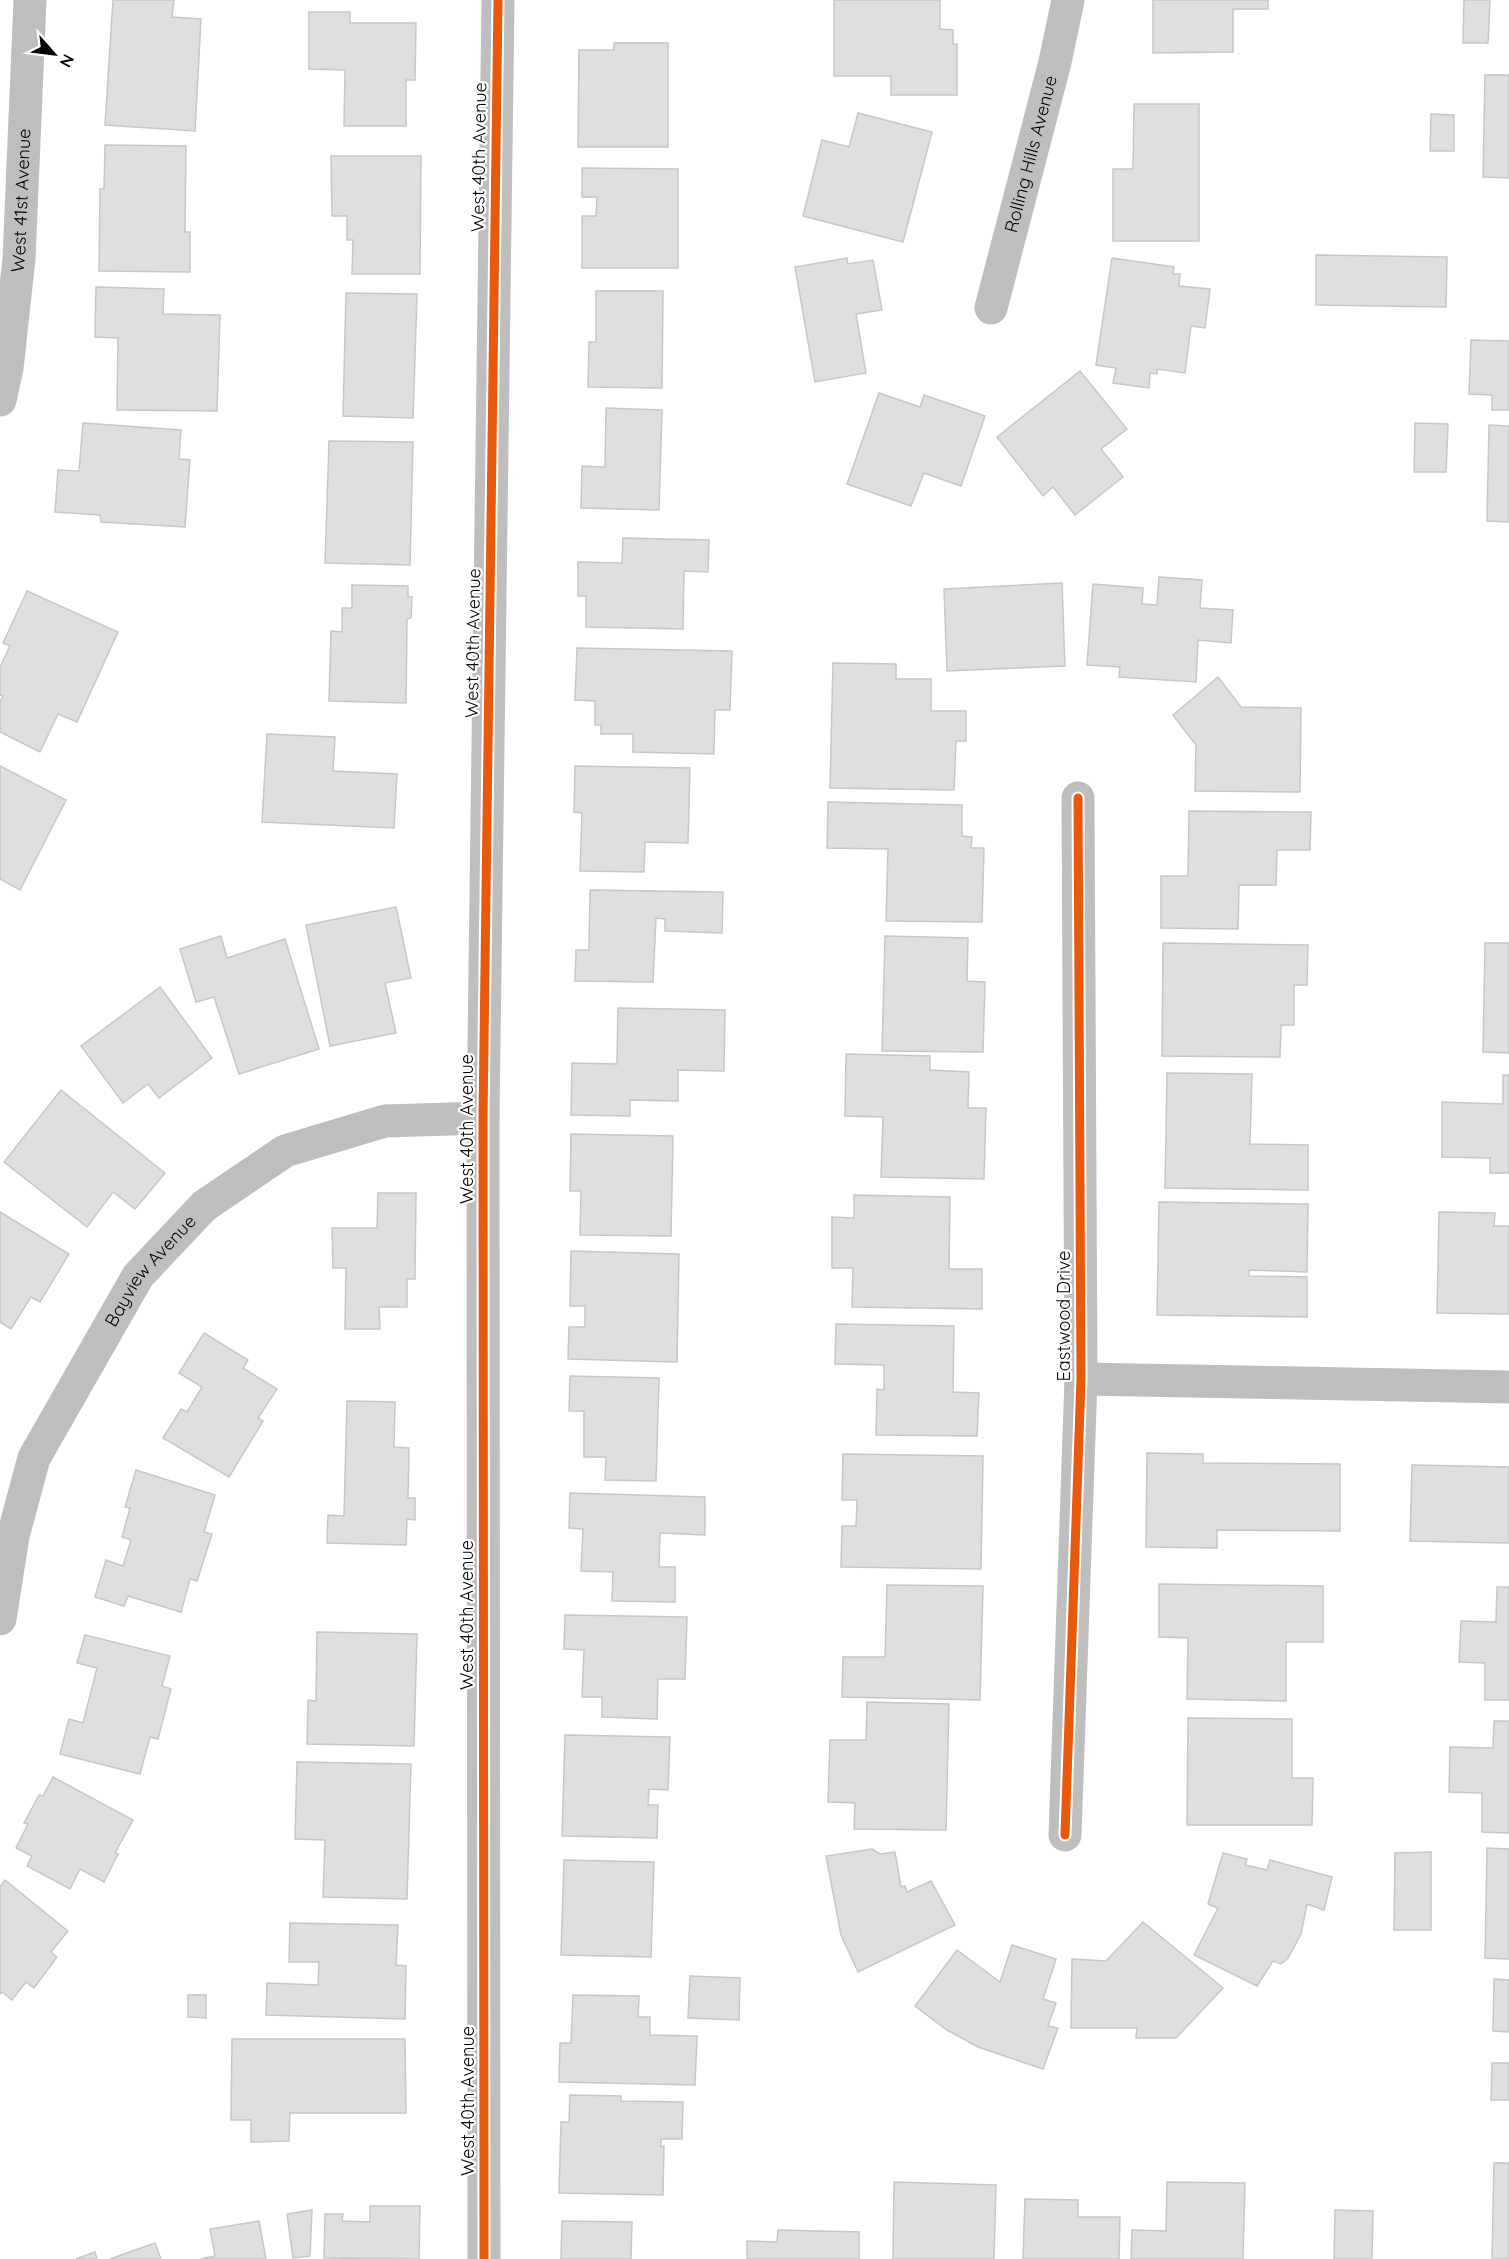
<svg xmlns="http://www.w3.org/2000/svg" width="1509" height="2259" font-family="Quicksand,sans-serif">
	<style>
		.building { fill: #dfdfdf; stroke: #c7c7c7; stroke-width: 1.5 }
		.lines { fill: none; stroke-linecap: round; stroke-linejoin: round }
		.minor { stroke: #bebebe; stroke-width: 33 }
		.cycleway-casing { stroke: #fff; stroke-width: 13 }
		.cycleway { stroke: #e8590c; stroke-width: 9 }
		.labels { text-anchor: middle; stroke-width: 4.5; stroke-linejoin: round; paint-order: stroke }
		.street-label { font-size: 18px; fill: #000; stroke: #fff }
	</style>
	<rect width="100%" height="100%" fill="#fff"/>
	<g class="building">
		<polygon points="113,0 174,0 172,17 201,19 195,131 105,125"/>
		<polygon points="834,0 940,0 940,29 953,30 953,44 957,44 957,95 891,95 891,76 834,76"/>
		<polygon points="1153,0 1268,0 1268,9 1233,9 1233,52 1153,53"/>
		<polygon points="1464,0 1490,0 1488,43 1463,43"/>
		<polygon points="309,12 350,12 350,23 416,23 415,80 406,80 406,126 344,126 345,70 309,69"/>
		<polygon points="614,43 668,43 668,147 578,147 579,50 614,50"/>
		<polygon points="1485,75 1509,75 1509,178 1483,177"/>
		<polygon points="1134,104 1199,104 1199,241 1113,241 1113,169 1133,169"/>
		<polygon points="858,113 932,132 903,242 803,216 822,140 849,147"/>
		<polygon points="1431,114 1454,115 1454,151 1430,151"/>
		<polygon points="105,145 186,146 185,232 190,232 190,272 99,271 100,189 104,189"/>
		<polygon points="331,156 421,156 420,274 352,274 353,240 347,240 347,216 332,216"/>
		<polygon points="582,168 678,169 678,268 582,268 582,216 596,216 597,197 582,197"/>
		<polygon points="1316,255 1447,257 1446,307 1316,305"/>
		<polygon points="847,258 848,264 873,260 882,310 856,314 866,373 815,382 795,267"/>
		<polygon points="1112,258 1174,267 1173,274 1180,274 1179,286 1210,289 1205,328 1191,326 1185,373 1157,369 1157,374 1150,373 1149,388 1113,383 1116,368 1096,365"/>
		<polygon points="96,287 164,289 163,314 220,315 217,411 117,410 118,338 95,337"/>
		<polygon points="596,291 663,291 662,388 588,387 589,342 596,342"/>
		<polygon points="346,293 417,294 413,418 343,416"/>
		<polygon points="1471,340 1509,341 1509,410 1492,410 1492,395 1469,394"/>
		<polygon points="1080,371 1127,429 1101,449 1123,477 1075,515 1053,487 1043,496 997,437"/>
		<polygon points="879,393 920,407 924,395 985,416 961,486 924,473 911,506 847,484"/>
		<polygon points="606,408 662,410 659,510 581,508 582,466 605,467"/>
		<polygon points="83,423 181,430 179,459 190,460 185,527 101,522 100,515 55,512 58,470 79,471"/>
		<polygon points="1415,423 1448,424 1446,472 1414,472"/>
		<polygon points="1489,425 1509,426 1509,522 1487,521"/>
		<polygon points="329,441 413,442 410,565 325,563"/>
		<polygon points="623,538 709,540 708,572 684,571 683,629 586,627 586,596 578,596 578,562 622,563"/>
		<polygon points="1159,577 1202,580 1200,608 1233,610 1231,643 1198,640 1196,682 1119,677 1120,667 1087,665 1093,584 1143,588 1142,604 1157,605"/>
		<polygon points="1062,583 1065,666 947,671 944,589"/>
		<polygon points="352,585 408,586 408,597 412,597 411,618 407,619 406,703 329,701 331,631 342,632 342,608 352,608"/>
		<polygon points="27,591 118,632 77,722 58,714 40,752 0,732 0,702 3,696 0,695 0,667 10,646 3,643"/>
		<polygon points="577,648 732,651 730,710 715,710 714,754 633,752 633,734 601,734 601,725 595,725 595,701 575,700"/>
		<polygon points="833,663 896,664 896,679 931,679 931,711 966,711 966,741 956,741 954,790 830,788"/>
		<polygon points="1218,677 1241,707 1301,708 1300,792 1195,791 1196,745 1173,715"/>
		<polygon points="267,734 335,737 333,771 397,774 394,828 262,822"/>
		<polygon points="0,766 66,800 20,890 0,879"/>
		<polygon points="575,766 690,768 688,843 645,842 644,872 580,871 582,813 574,812"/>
		<polygon points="828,802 962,805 962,836 972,837 971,848 984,848 982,922 886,921 888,849 827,848"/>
		<polygon points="1189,811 1311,812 1310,850 1277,850 1276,885 1239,885 1238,929 1161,928 1161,876 1188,876"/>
		<polygon points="590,890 723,892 722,933 665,931 665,919 656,918 653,982 575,981 576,950 589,950"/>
		<polygon points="396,907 411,978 385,983 396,1033 330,1046 306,925"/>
		<polygon points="221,936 227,958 285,939 319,1049 239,1074 214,997 196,1002 180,949"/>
		<polygon points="885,936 968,938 967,981 985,982 983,1052 882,1051"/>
		<polygon points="1163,943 1308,945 1307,985 1294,985 1294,1025 1281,1025 1280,1057 1162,1056"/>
		<polygon points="1485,943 1509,943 1509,1053 1483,1052"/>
		<polygon points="160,987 212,1058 159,1098 148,1084 123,1103 81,1046"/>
		<polygon points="618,1008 725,1010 724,1071 678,1070 678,1101 630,1100 630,1116 571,1115 572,1063 617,1064"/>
		<polygon points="846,1054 930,1056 930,1070 969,1072 968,1108 986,1108 984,1179 881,1177 883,1117 845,1116"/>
		<polygon points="1167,1073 1252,1074 1250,1144 1308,1145 1308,1190 1165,1188"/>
		<polygon points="1503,1075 1509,1075 1509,1173 1490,1173 1490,1158 1442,1157 1442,1102 1503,1104"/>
		<polygon points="61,1090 165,1173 135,1209 113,1192 87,1227 4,1162"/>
		<polygon points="571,1134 673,1136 671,1236 580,1235 581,1191 570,1191"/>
		<polygon points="378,1193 416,1193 415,1279 407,1279 407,1307 379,1307 380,1329 345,1329 346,1268 333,1268 332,1228 377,1228"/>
		<polygon points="854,1195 950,1197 949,1269 982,1269 982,1309 852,1307 853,1268 832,1268 832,1217 854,1218"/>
		<polygon points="1159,1202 1308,1204 1307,1272 1249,1270 1249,1276 1307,1277 1307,1317 1157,1315"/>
		<polygon points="0,1212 69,1254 40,1302 31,1297 11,1329 0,1322"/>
		<polygon points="1439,1212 1495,1213 1494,1226 1509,1226 1509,1314 1437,1313"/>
		<polygon points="571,1251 679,1254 677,1362 568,1359 569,1327 585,1327 585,1306 570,1306"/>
		<polygon points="836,1324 954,1326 953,1392 979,1393 977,1436 876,1435 877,1389 884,1390 884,1365 835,1364"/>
		<polygon points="204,1333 248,1360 243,1368 277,1389 258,1418 263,1421 229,1477 163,1438 181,1409 187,1412 202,1387 179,1373"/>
		<polygon points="570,1376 659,1378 656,1481 605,1480 606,1457 584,1457 584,1411 569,1411"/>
		<polygon points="347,1401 395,1402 394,1447 409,1448 408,1498 415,1498 415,1520 407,1519 406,1545 327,1543 328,1515 344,1516"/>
		<polygon points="1147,1453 1203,1454 1203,1463 1340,1464 1340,1531 1217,1530 1217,1548 1146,1547"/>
		<polygon points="843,1454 983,1456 981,1569 841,1567 842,1526 856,1526 857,1500 842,1500"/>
		<polygon points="1412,1465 1509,1467 1509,1543 1410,1541"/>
		<polygon points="136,1470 215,1495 204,1532 212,1534 197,1581 190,1579 181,1612 128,1596 124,1606 95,1597 106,1560 123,1566 131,1540 122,1537 130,1508 125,1507"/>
		<polygon points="570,1493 705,1497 705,1535 660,1533 659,1567 675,1567 675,1602 612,1601 613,1572 581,1571 583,1529 569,1528"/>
		<polygon points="1159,1584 1323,1586 1323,1642 1286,1642 1286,1701 1187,1699 1188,1638 1159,1637"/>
		<polygon points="887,1585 983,1586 980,1700 842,1697 843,1657 885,1657"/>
		<polygon points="1497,1587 1509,1587 1509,1700 1485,1700 1485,1663 1459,1662 1461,1621 1496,1622"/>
		<polygon points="565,1615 687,1617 685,1679 658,1679 657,1719 602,1717 602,1697 582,1697 584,1650 564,1649"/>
		<polygon points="317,1632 417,1634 414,1746 307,1744 308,1700 316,1701"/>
		<polygon points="85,1635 170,1656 162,1686 171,1689 158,1739 150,1737 140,1774 60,1754 69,1719 83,1723 97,1668 77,1663"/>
		<polygon points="867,1702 949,1704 946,1830 854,1829 855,1803 828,1802 830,1740 866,1740"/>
		<polygon points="1188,1718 1292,1719 1292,1778 1313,1778 1312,1825 1187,1825"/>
		<polygon points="1494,1721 1509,1721 1509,1833 1482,1832 1482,1793 1449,1792 1450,1747 1493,1748"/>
		<polygon points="565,1735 670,1737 668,1790 649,1789 648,1805 658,1805 657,1838 562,1836"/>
		<polygon points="297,1762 411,1764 407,1899 323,1897 325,1840 295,1839"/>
		<polygon points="53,1777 133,1820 115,1853 118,1854 104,1882 80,1869 70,1889 27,1866 32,1856 16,1848 28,1824 24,1823 39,1795 43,1796"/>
		<polygon points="1487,1848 1509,1849 1509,1959 1485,1958"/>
		<polygon points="872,1849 880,1854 895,1852 901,1887 905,1886 907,1892 931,1881 955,1925 858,1972 841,1935 826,1856"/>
		<polygon points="1431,1852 1431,1930 1394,1930 1395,1853"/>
		<polygon points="1223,1853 1247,1859 1245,1865 1267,1870 1270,1860 1332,1877 1324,1910 1307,1904 1301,1934 1288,1958 1281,1964 1273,1961 1257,1986 1194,1955 1218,1908 1208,1904"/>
		<polygon points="564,1860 654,1862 651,1957 561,1955"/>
		<polygon points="5,1880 68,1931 51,1952 57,1957 34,1988 26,1982 12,2000 2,1992 0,1994 0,1887"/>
		<polygon points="1143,1922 1223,1988 1176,2038 1136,2038 1137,2028 1071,2028 1072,1959 1106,1961"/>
		<polygon points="290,1923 398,1925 396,1965 406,1966 405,2019 266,2015 267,1983 318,1985 319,1962 289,1962"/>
		<polygon points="1012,1945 1056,1959 1043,1999 1056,2003 1048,2026 1058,2028 1043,2069 978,2047 947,2030 915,2006 957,1950 1000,1982"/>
		<polygon points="690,1976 740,1978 739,2020 688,2018"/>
		<polygon points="1494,1979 1509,1980 1509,2032 1493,2031"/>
		<polygon points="188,1995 206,1995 206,2018 188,2017"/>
		<polygon points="573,1995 639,1996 638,2017 650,2017 650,2035 697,2036 695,2085 559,2082 560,2043 571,2043"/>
		<polygon points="232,2039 405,2039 406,2113 290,2113 289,2141 251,2142 251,2120 231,2120"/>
		<polygon points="1492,2063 1509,2063 1509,2100 1491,2100"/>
		<polygon points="570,2095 621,2096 621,2101 683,2102 682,2139 661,2139 661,2147 664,2146 663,2195 559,2193 561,2122 569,2122"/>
		<polygon points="1494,2163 1509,2163 1509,2259 1492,2259"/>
		<polygon points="894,2182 996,2185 994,2259 893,2259"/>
		<polygon points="1167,2182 1245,2183 1243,2259 1131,2259 1132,2230 1166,2231"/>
		<polygon points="1025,2199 1078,2200 1078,2217 1120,2217 1119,2259 1023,2259"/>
		<polygon points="370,2206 420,2206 419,2259 324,2258 325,2214 343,2214 342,2221 370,2222"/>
		<polygon points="312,2210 310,2256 293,2258 287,2214"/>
		<polygon points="1335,2210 1373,2211 1372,2259 1334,2259"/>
		<polygon points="259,2221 266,2259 200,2259 215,2256 210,2229"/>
		<polygon points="562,2221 632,2222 631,2259 561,2259"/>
		<polygon points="778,2230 859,2232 859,2259 747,2259 747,2241 777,2242"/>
		<polygon points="155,2243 161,2259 110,2259"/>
		<polygon points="95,2252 97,2259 76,2259"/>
	</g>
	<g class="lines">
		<g class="minor">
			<path id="s1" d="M991 308 1055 62 1068 0"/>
			<path id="s2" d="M0 400 7 368 19 259 30 0"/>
			<polyline points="1081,1379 1509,1387"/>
			<path id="s3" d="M0 1619 13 1536 34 1458 138 1276 204 1206 285 1151 385 1121 483 1118"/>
			<polyline points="1065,1835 1081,1379 1078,798"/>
			<polyline points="484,2259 483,1118 498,0"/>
		</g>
		<g class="cycleway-casing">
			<g id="cycleway">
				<polyline points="1065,1835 1081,1379 1078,798"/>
				<polyline points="484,2259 483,1118 498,0"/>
			</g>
		</g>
		<use href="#cycleway" class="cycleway"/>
	</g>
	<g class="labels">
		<g class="street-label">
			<text dy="6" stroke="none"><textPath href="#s1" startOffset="159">Rolling Hills Avenue</textPath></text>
			<text transform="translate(479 157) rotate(-89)" y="6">West 40th Avenue</text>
			<text dy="6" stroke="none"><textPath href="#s2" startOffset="201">West 41st Avenue</textPath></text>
			<text transform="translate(473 643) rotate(-89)" y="6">West 40th Avenue</text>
			<text transform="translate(467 1129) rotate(-90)" y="6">West 40th Avenue</text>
			<text dy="6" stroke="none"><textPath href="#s3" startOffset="386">Bayview Avenue</textPath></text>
			<text transform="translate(1064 1316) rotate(-90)" y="6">Eastwood Drive</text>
			<text transform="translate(467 1615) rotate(-90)" y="6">West 40th Avenue</text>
			<text transform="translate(468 2101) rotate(-90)" y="6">West 40th Avenue</text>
		</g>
	</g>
	<g transform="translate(54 54) rotate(118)" stroke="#ffffff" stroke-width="4.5" paint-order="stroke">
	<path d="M0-4.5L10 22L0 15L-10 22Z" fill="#000000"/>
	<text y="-9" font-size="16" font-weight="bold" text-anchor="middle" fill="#000000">N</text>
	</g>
</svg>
